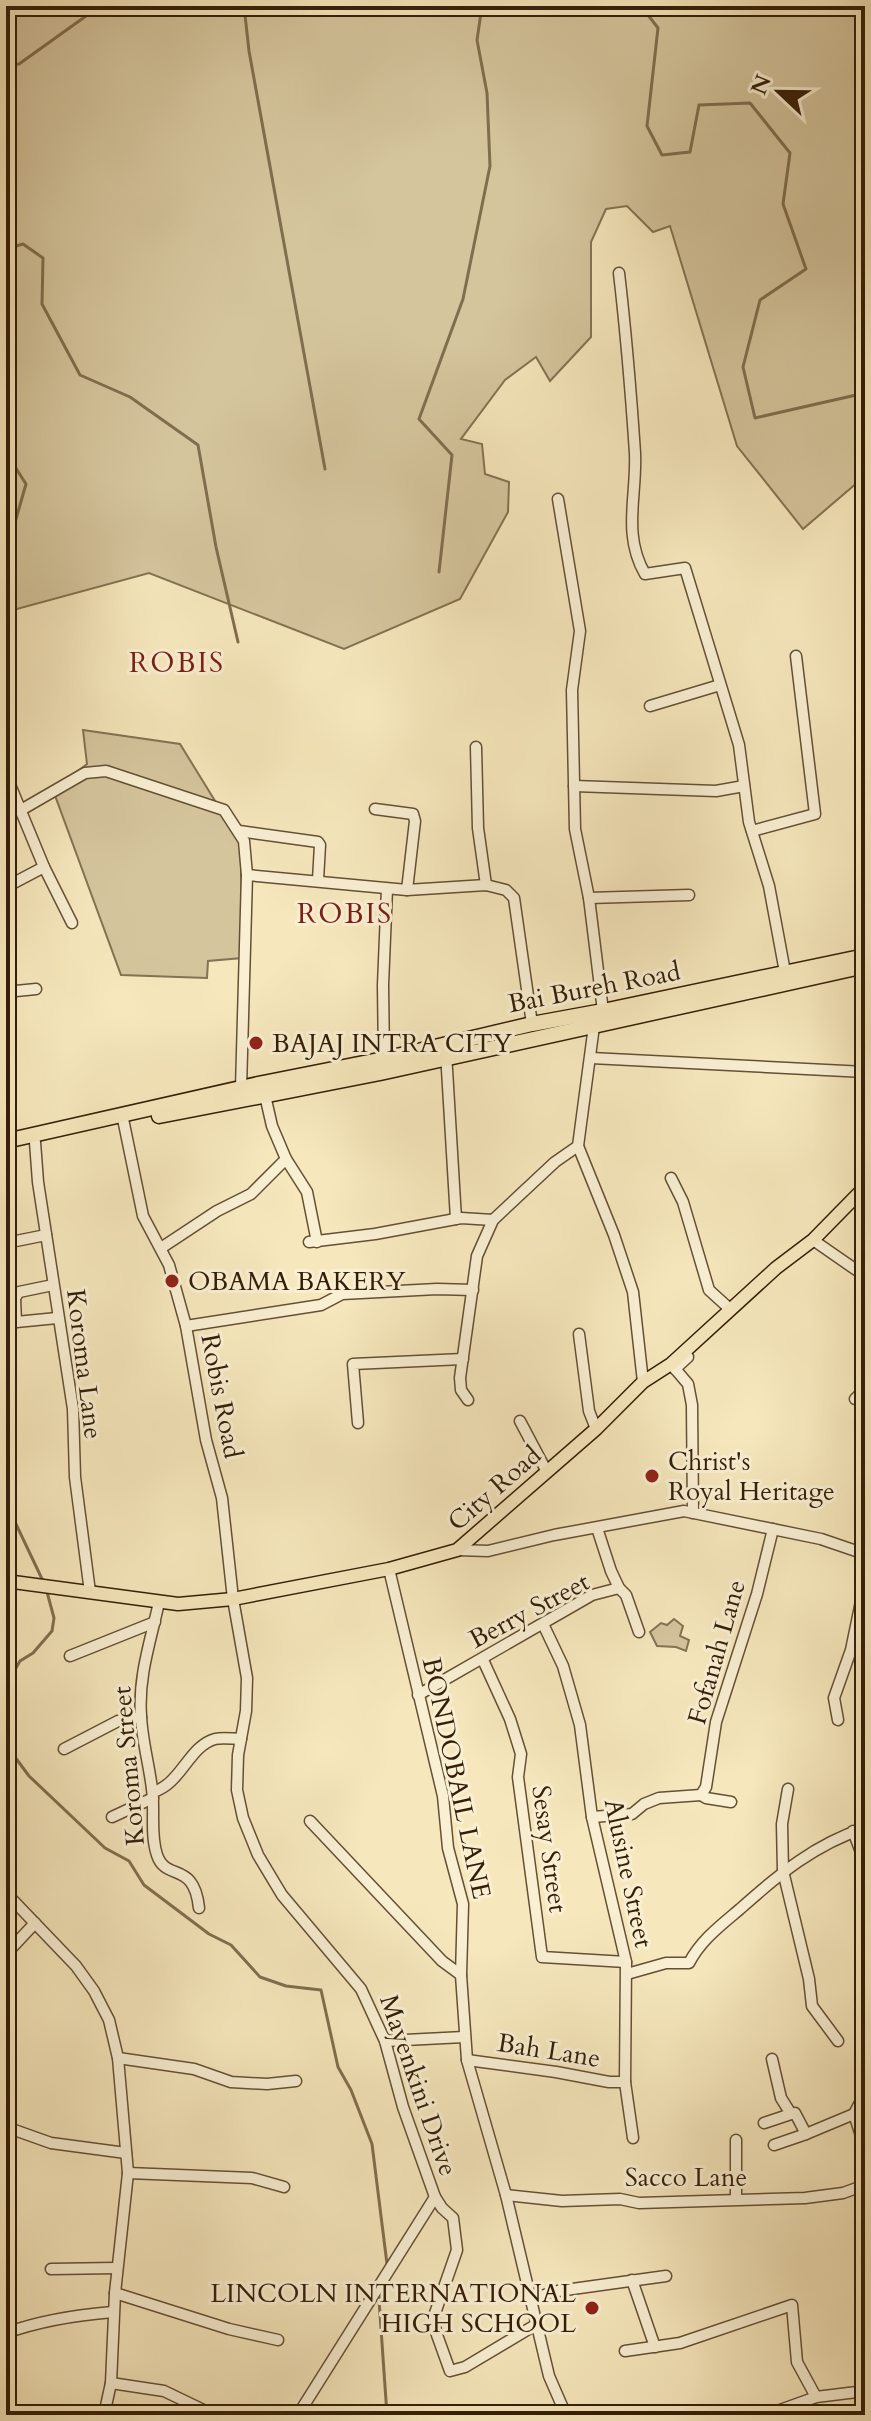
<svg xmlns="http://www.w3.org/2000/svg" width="871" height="2421" font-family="Cardo,serif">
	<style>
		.green { fill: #d5c59d; stroke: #847252; stroke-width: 2 }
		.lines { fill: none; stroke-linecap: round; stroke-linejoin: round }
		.stream { stroke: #816e4e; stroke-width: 3 }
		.minor-casing { stroke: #645034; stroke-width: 13 }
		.major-casing { stroke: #341e06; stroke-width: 15 }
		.highway-casing { stroke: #341e06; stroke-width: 17 }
		.minor { stroke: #f9efd3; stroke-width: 10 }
		.major { stroke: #f6e7bc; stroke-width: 12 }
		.highway { stroke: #f6e7bc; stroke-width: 14 }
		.poi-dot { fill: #8f2418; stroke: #f9efd3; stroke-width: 3 }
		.labels { text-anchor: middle; stroke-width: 6; stroke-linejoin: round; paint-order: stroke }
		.street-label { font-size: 26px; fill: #341e06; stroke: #f9efd3 }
		.poi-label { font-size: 26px; fill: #341e06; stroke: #f9efd3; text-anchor: start }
		.neighbourhood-label { font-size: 28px; letter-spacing: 2px; fill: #7a1f14; stroke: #f9efd3 }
	</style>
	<rect width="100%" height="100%" fill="#f6e7bc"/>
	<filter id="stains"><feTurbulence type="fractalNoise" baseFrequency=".0025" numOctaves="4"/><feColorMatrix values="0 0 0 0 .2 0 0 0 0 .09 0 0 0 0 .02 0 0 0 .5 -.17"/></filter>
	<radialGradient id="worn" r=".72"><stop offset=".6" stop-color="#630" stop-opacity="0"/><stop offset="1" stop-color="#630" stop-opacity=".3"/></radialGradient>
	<g class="green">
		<polygon points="6,6 865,6 865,476 803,529 737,446 670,226 653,232 627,206 606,209 591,242 591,337 550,381 536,357 505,380 461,439 482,444 485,474 509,482 508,512 460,599 344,649 149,573 6,612"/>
		<polygon points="83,730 180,744 241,843 242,958 208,961 207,978 121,975 53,790 87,764"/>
		<polygon points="674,1619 683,1626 680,1636 689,1640 686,1651 676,1647 657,1646 650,1632 661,1623 667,1625"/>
	</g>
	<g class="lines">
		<g class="stream">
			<polyline points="244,6 249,51 325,469"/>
			<polyline points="641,6 658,28 647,126 662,155 690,152 699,105 750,103 790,153 783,204 806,269 760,300 743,367 755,418 865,393"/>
			<polyline points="6,65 19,64 100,6"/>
			<polyline points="6,249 23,244 43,258 42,304 80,375 130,397 198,445 216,547 238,642"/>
			<polyline points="6,458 10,459 26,484 12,533 6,541"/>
			<polyline points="439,572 452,455 419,419 463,299 490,166 487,93 477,40 482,6"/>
			<polyline points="6,1503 43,1581"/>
			<polyline points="6,1685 20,1661 33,1653 52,1631 54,1618 47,1592"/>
			<polyline points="6,1745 29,1776 105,1848 129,1861 144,1885 209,1934 231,1945 260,1977 286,1986 321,1990 338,2067 351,2090 372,2144 387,2264"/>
			<polyline points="381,2291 379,2300 387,2415"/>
		</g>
		<g class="minor-casing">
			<g id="minor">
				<path d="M619 273C626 333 631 393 635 453 637 496 622 534 645 574L685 568 739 745 749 822 769 886 785 972"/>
				<polyline points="558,499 580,631 572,690 575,829 589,898 603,1011"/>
				<polyline points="650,706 720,685"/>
				<polyline points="476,747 478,828 486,885"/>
				<polyline points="6,775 44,867 6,887"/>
				<polyline points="574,786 716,791 744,786"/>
				<polyline points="375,809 413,814 415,821 407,890"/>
				<polyline points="21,810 85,773 106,771 224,810 244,841 247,875 241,1088"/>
				<polyline points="239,831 318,842 320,845 318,880"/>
				<polyline points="752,831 815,814 796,656"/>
				<polyline points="44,867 72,923"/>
				<polyline points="247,875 407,890 486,885 506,890 514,898 532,1024"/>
				<polyline points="589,898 689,895"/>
				<polyline points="6,992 36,989"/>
				<polyline points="446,1053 456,1219"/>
				<polyline points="591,1058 865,1072"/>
				<polyline points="384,1059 383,985 387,889"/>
				<polyline points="264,1091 272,1126 286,1159 307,1192 317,1242"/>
				<polyline points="122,1114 143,1216 169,1265 186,1326 206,1440 222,1498 233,1599 247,1678 246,1711 238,1755 237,1790 243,1818 258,1855 282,1895 361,1989 385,2041 403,2107 435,2197 442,2208 453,2218 457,2250 433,2319 437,2335 450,2371 465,2367 537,2324"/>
				<polyline points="35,1142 38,1182 73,1409 75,1477 90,1592"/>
				<polyline points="578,1146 614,1235 633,1292 643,1382"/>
				<polyline points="671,1178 683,1202 709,1290 731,1310"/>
				<polyline points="813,1240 865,1276"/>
				<polyline points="309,1242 375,1234 461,1218 493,1220"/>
				<polyline points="6,1243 46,1235"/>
				<polyline points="161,1248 217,1211 251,1194 286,1159"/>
				<polyline points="16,1322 15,1298 19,1292 53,1285"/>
				<polyline points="6,1323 57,1318"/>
				<polyline points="186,1326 321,1305 342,1294 437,1289 473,1290"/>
				<polyline points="579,1334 589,1411 596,1429"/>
				<polyline points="671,1364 688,1384 692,1405 693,1513"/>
				<polyline points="675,1369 688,1357"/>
				<polyline points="855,1399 865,1389"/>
				<polyline points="468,1400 461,1390 460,1378 477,1256 493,1220 555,1162 578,1146 594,1026"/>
				<polyline points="520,1421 547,1472"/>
				<polyline points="358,1423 353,1364 463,1359"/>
				<polyline points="597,1528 611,1571 619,1588 626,1595 639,1632"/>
				<polyline points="457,1550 488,1551 554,1535 684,1511 821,1539 865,1554"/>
				<polyline points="389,1569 443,1796 448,1848 463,1904 461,1975 467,2060 506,2195 549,2376 566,2415"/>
				<path d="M159 1602C151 1640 138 1676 141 1716 142 1740 149 1764 152 1789 155 1810 150 1835 157 1855 166 1882 194 1860 199 1908"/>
				<polyline points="543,1624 563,1666 580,1725 592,1817 626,1962 625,2082 633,2138"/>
				<polyline points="70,1656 155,1622"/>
				<polyline points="483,1660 510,1719 521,1754 518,1777 542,1957 626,1962"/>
				<polyline points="418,1695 592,1595 619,1588"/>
				<polyline points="838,1720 834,1698 851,1650 865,1582"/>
				<polyline points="64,1749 118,1721 141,1717"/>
				<polyline points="788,1789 782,1824 783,1871 809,1979 812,2006 838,2041"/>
				<path d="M153 1792C181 1784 189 1746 215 1739 223 1737 233 1739 241 1739"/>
				<polyline points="701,1795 706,1798 731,1802"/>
				<polyline points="112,1817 153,1798"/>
				<polyline points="592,1817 632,1814 644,1804 659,1798 701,1795 706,1787 716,1722 757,1594 773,1529"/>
				<polyline points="310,1821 442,1961 461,1975"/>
				<polyline points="853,1831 865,1863"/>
				<polyline points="6,1893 76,1966 94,1991 109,2020 118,2058 128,2173 115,2293 111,2383 104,2415"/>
				<polyline points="6,1954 35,1923"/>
				<path d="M627 1974 666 1963H689C701 1940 720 1926 740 1909 778 1875 815 1844 865 1828"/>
				<polyline points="385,2041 464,2037"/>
				<polyline points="118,2058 194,2069 231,2082 267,2084 296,2081"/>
				<polyline points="772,2059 781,2098 791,2114 795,2113 806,2134 854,2114"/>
				<polyline points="467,2060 556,2072 609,2082 625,2082"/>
				<polyline points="865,2093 854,2114 865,2148"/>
				<polyline points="764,2123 791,2114"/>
				<polyline points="6,2127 51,2143 126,2153"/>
				<polyline points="736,2140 736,2198"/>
				<polyline points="774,2145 806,2134"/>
				<polyline points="128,2173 252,2178 284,2187"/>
				<polyline points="506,2195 562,2201 620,2199 639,2203 805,2198 843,2193 865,2185"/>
				<polyline points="51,2269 117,2268"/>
				<polyline points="632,2280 655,2347"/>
				<polyline points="115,2293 229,2329 278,2340"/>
				<polyline points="531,2299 558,2291 666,2276"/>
				<path d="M6 2333C42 2320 76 2315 113 2312"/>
				<polyline points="625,2351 680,2343 792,2305 797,2362 816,2397"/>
				<polyline points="111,2383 164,2391 214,2415"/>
				<polyline points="301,2410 435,2197"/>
				<polyline points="766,2415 816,2397 865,2391"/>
			</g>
		</g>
		<g class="major-casing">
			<polyline id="major" points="6,1581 178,1604 233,1599 389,1569 457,1550 596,1429 643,1382 671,1364 776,1268 813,1240 865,1187"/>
		</g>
		<g class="highway-casing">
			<g id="highway">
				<polyline points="159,1116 380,1073 865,966"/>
				<polyline points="6,1141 263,1083 384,1059 532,1024 603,1011 865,956"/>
			</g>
		</g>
		<use href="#minor" class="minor"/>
		<use href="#major" class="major"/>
		<use href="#highway" class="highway"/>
	</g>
	<g class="poi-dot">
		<circle cx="256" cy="1043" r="8"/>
		<circle cx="172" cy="1281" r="8"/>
		<circle cx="652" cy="1476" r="8"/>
		<circle cx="592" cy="2308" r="8"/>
	</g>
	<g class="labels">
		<g class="street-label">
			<text transform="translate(594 987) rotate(-11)" y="9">Bai Bureh Road</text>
			<text transform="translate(85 1364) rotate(83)" y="9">Koroma Lane</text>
			<text transform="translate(222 1396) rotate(79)" y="9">Robis Road</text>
			<text transform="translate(494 1488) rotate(-41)" y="9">City Road</text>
			<text transform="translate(529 1610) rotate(-28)" y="9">Berry Street</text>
			<text transform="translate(716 1652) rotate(-74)" y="9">Fofanah Lane</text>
			<text transform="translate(128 1766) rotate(-95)" y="9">Koroma Street</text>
			<text transform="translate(457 1778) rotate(78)" y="9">BONDOBAIL LANE</text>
			<text transform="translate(550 1849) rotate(82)" y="9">Sesay Street</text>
			<text transform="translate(629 1873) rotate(78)" y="9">Alusine Street</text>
			<text transform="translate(549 2050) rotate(9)" y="9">Bah Lane</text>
			<text transform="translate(419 2085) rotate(71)" y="9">Mayenkini Drive</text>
			<text x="686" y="2186">Sacco Lane</text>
		</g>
		<g class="poi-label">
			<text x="272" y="1052">BAJAJ INTRA CITY</text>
			<text x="188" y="1290">OBAMA BAKERY</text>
			<text x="668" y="1470">Christ's<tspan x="668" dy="30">Royal Heritage</tspan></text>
			<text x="576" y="2302" text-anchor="end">LINCOLN INTERNATIONAL<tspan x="576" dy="30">HIGH SCHOOL</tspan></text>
		</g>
		<g class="neighbourhood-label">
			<text x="177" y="672">ROBIS</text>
			<text x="345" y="923">ROBIS</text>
		</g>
	</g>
	<rect width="871" height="2421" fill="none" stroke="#f6e7bc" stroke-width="32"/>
	<rect x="8" y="8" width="855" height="2405" fill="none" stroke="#341e06" stroke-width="4"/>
	<rect x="16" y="16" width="839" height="2389" fill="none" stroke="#341e06" stroke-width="2"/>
	<g transform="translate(779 92) rotate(292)" stroke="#f9efd3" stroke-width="6" paint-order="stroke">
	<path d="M0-6L14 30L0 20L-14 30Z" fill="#341e06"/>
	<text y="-12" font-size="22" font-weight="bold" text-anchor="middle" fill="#341e06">N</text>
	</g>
	<rect width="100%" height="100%" filter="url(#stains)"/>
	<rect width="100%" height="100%" fill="url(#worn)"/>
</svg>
